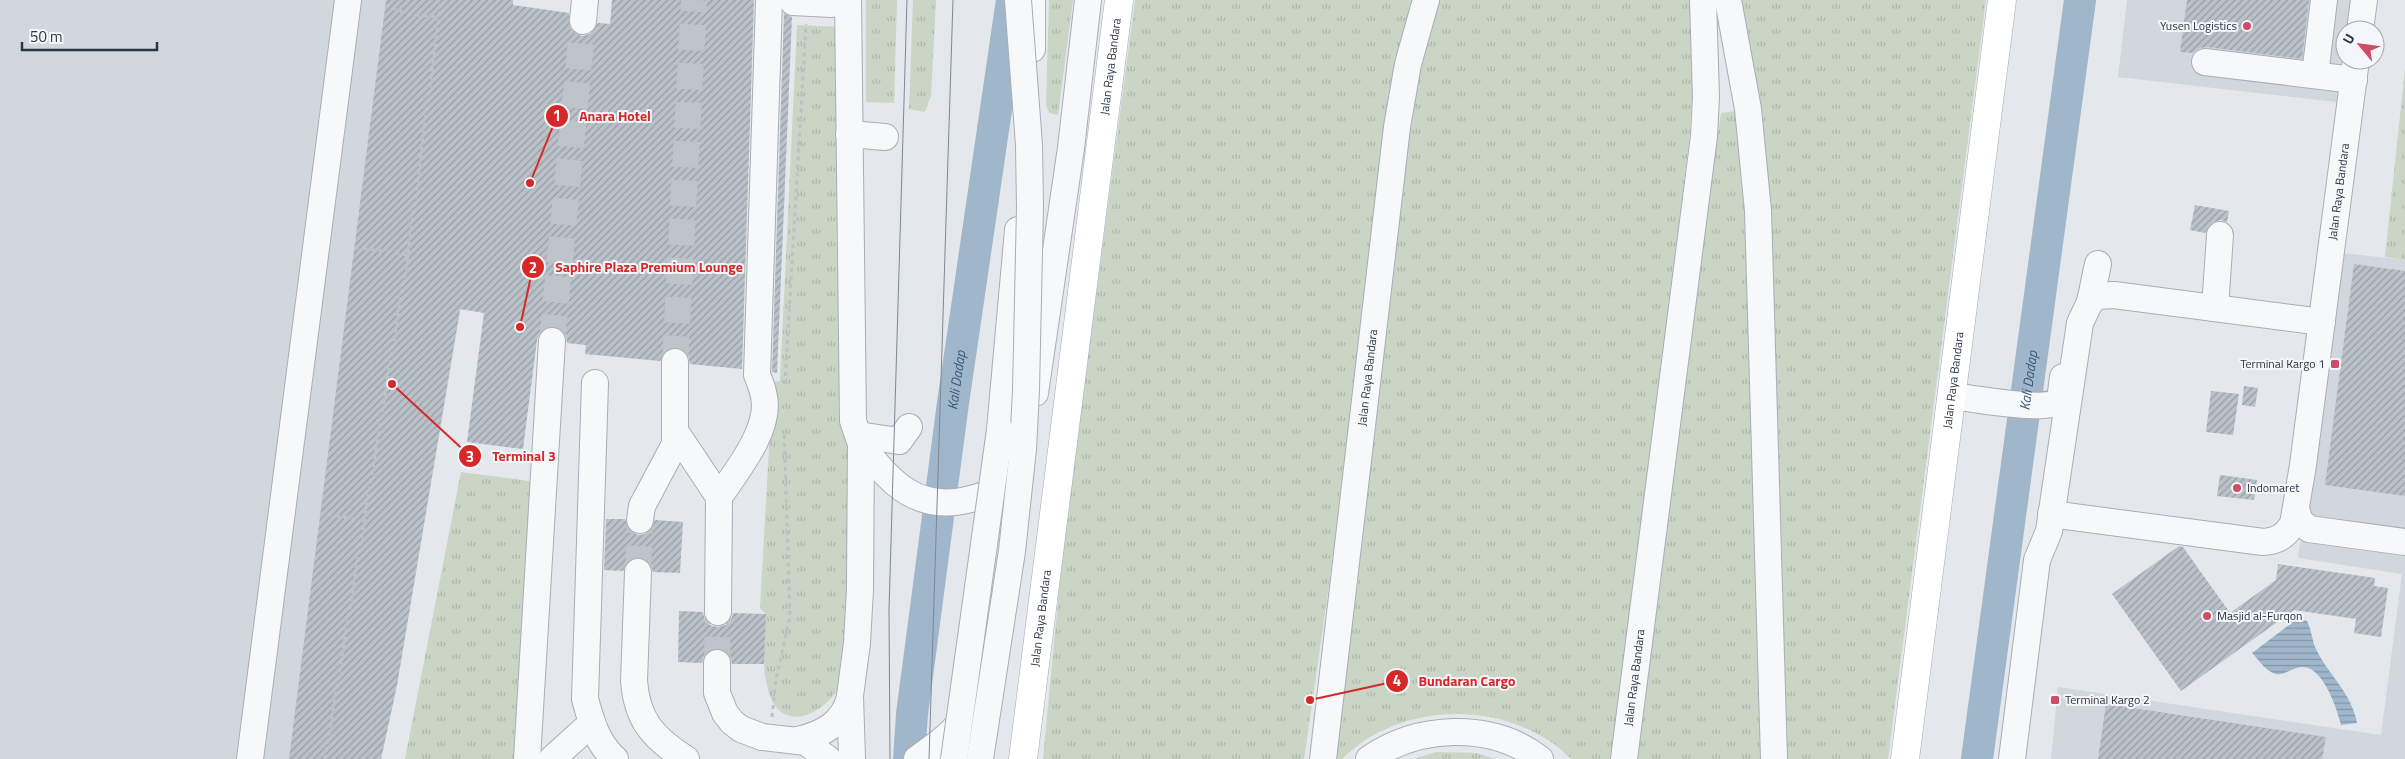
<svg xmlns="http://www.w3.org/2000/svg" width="2405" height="759" font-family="'Titillium Web',sans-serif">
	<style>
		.built { fill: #d2d6dd }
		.grass { fill: url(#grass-tufts) }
		.water { fill: url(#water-rules) }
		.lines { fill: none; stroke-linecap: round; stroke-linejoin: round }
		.river { stroke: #a0b7cb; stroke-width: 32 }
		.building { fill: url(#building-hatch) }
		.minor-tunnel { stroke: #bfc4ca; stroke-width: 26; stroke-dasharray: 26 13; stroke-linecap: butt }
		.minor-casing { stroke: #a9aeb6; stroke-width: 28 }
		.major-casing { stroke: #a3acb7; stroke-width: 29 }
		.path { stroke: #bec2c7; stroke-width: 3; stroke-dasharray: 4 4; stroke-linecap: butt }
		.minor { stroke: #f7f8fa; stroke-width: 26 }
		.major { stroke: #fff; stroke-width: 28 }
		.tram { stroke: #7d8895; stroke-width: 1 }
		.minor-bridge-casing { stroke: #a9aeb6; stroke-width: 28; stroke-linecap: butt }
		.minor-bridge { stroke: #f7f8fa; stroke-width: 26 }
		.poi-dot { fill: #cd4c66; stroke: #f4f6f9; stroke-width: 2 }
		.labels { text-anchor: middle; stroke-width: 4; stroke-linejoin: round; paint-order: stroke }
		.poi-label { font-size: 12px; fill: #2b3644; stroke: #f4f6f9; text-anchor: start }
		.street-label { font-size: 12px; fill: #2b3644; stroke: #f4f6f9 }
		.water-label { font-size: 14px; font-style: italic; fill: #365778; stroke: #f4f6f9 }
		.leader { fill: none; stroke: #d62828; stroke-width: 2 }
		.callout-dot { fill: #d62828; stroke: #f4f6f9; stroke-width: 2 }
		.mark-label { font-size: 15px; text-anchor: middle; font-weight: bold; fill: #fff }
		.callout-label { font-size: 14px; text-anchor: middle; font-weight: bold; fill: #d62828; stroke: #f4f6f9; stroke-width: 4; stroke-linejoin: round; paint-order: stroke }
	</style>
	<defs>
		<pattern id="grass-tufts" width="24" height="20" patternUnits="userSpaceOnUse" patternTransform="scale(1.25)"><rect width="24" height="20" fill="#cad5c5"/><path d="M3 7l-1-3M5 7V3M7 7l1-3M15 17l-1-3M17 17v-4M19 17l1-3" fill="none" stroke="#aeb7aa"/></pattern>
		<pattern id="water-rules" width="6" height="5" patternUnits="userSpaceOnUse" patternTransform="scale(1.25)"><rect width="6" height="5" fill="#a0b7cb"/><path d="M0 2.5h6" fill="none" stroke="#8396a6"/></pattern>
		<pattern id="building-hatch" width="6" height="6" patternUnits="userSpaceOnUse" patternTransform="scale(1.25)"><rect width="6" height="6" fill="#bbc1c9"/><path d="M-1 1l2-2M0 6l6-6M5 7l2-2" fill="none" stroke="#989ea5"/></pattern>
	</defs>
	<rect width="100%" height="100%" fill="#e4e7eb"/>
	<g class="built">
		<polygon points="0,0 513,0 397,685 381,759 0,759"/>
		<polygon points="2127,0 2375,0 2372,30 2345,30 2345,60 2363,105 2118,77"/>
		<polygon points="2343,253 2405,260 2405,759 2051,759 2058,687 2381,735 2402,574 2298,558"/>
	</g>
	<g class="grass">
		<polygon points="866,0 897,0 894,103 866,102"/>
		<polygon points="913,0 936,0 931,96 925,112 909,109"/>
		<polygon points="1049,0 1073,0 1058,115 1049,113 1046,105"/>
		<path d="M1135 0H1414C1379 92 1378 196 1367 293 1348 448 1327 604 1304 759H1043L1064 538Z"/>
		<path d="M1436 0H1690L1695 59 1689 142 1613 759H1571C1512 699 1402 699 1342 759H1327L1408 109Z"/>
		<polygon points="1740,0 1986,0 1888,759 1635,759 1697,268 1721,113 1760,108"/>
		<path d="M797 25 839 27 852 613C849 630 847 671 840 685 824 716 780 735 768 690 761 666 765 638 766 614L760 608 771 412 774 382 780 381Z"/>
		<polygon points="2405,69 2405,260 2385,257"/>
		<polygon points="461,472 529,481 533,484 523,759 405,759"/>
		<polygon points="1436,752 1477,753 1495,759 1414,759"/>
	</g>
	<path class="water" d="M2297 619 2307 621C2312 631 2312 642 2317 651 2330 677 2351 692 2357 723L2341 725C2337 709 2323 666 2302 667 2293 667 2284 676 2276 674 2266 672 2259 660 2252 653Z"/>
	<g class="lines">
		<g class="river">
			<path id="s1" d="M909 759 912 714 953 403 1012 0"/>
			<path id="s2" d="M1977 759 2080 0"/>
		</g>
	</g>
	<g class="building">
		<polygon points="386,0 513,0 513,5 569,13 570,28 575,33 582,36 590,34 598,23 610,24 612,0 754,0 742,369 690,364 688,354 682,349 675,347 667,349 660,361 585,354 586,345 567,343 566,335 561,329 553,326 546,327 540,332 537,340 523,449 467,442 484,313 460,309 397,685 381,759 289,759"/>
		<polygon points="2187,0 2309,0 2302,59 2207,47 2199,48 2193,53 2180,52"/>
		<polygon points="784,13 792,17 777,373 772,372"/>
		<polygon points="2195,205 2229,211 2227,222 2221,220 2213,222 2205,233 2190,230"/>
		<polygon points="2354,264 2405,271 2405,496 2325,485"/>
		<polygon points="2244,386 2258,388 2255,407 2242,405"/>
		<polygon points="2211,391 2239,394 2233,435 2206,432"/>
		<polygon points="2220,475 2257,480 2254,500 2217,496"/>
		<polygon points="606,519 625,519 630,531 638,535 645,534 651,530 655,520 683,522 680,573 653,572 651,565 646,560 639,557 631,559 626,564 623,571 604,570"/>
		<polygon points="2179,546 2183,547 2230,613 2276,580 2278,564 2375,578 2374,586 2388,588 2381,637 2354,633 2356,619 2294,610 2181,691 2112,594"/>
		<polygon points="679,611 703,612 705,620 710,625 717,627 726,625 731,620 733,613 766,614 764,664 732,664 730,655 724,650 717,648 709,650 704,656 702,663 678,662"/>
		<polygon points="2106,704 2326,737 2322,759 2098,759"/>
	</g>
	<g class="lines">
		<g class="minor-tunnel">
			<polyline points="552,341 583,21"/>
			<polyline points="675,362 694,0"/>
			<polyline points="638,572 640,520"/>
			<polyline points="717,663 718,612"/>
		</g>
		<g class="minor-casing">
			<g id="minor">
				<polyline points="848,0 853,421 861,444 860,589 857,643 850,696 852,759"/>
				<polyline points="1032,0 1032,49"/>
				<polyline points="1728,0 1748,109 1758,211 1774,759"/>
				<polyline points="793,2 831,4 848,1"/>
				<polyline points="583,21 585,0"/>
				<polyline points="2360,30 2364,0"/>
				<polyline points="2205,62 2354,80"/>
				<polyline points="2315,75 2324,0"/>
				<polyline points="849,134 885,137"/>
				<polyline points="2090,302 2098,264"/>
				<polyline points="2215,308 2220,235"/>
				<path d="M595 383 585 699C591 721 597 743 615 759"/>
				<polyline points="1035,393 1071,148 1088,0"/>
				<path d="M1951 396C1971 398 2047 413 2060 400L2063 377"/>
				<polyline points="1000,430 1018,230"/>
				<polyline points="675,431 719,497 718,612"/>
				<polyline points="858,435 899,441 909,427"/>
				<path d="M861 444C890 484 919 513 971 499 985 496 997 490 1007 478"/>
				<path d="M719 497C736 472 771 429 764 397 763 389 760 382 757 375L769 1"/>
				<polyline points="2296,509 2300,521 2309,529 2405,542"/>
				<path id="s3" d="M2051 514 2263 542C2278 541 2285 536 2293 524L2303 465 2356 60"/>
				<polyline points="640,520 642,506 675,444 675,362"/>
				<path d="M638 572 634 681C637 720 653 738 686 759"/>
				<polyline points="717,663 717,693 725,713 732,722 741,729 762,737 806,742 828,759"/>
				<path d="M798 740C823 734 843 724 850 697"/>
				<polyline points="250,759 348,0"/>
				<polyline points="527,759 552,341"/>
				<polyline points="552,759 592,723"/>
				<path d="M917 759C936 745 954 733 968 713"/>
				<path id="s4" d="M1323 759 1397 127 1408 64 1426 0"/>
				<path d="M1369 759C1418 725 1491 721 1540 759"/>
				<path id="s5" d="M1624 759 1704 136 1706 97 1703 0"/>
				<polyline points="2012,759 2037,560 2049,531 2080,323 2090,302 2098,296 2114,295 2322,322"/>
			</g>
		</g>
		<g class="major-casing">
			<g id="major">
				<path id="s6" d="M1023 759 1119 0"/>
				<path id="s7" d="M1905 759 2002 0"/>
			</g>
		</g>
		<g class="path">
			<polyline points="385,5 408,14 438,17"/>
			<polyline points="355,247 408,255"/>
			<polyline points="785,384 806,24"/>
			<polyline points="320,513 364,521"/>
			<polyline points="772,717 776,679 790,617 784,431"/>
			<polyline points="325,759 408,255 441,0"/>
		</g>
		<use href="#minor" class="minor"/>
		<use href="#major" class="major"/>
		<g class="tram">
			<polyline points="890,759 889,610 907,0"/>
			<polyline points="929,759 953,0"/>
		</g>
		<g class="minor-bridge-casing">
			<g id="minor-bridge">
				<polyline points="954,759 1000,430"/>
				<polyline points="980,759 1012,551 1023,449 1026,390 1030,207 1029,145 1018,0"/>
			</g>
		</g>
		<use href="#minor-bridge" class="minor-bridge"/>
	</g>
	<g class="poi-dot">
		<circle cx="2247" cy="26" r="5"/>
		<rect x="2330" y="359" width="10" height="10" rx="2.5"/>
		<circle cx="2237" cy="488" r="5"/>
		<circle cx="2207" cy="616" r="5"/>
		<rect x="2050" y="695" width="10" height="10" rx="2.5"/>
	</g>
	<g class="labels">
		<g class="poi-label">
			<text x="2237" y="30" text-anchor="end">Yusen Logistics</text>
			<text x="2325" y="368" text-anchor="end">Terminal Kargo 1</text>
			<text x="2247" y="492">Indomaret</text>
			<text x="2217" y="620">Masjid al-Furqon</text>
			<text x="2065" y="704">Terminal Kargo 2</text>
		</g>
		<g class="street-label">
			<text dy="4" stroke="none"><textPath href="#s6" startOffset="698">Jalan Raya Bandara</textPath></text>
			<text dy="4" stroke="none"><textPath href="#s3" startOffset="586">Jalan Raya Bandara</textPath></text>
			<text dy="4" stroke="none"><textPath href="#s4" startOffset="384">Jalan Raya Bandara</textPath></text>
			<text dy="4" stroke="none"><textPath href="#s7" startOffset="382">Jalan Raya Bandara</textPath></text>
			<text dy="4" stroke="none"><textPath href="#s6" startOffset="142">Jalan Raya Bandara</textPath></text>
			<text dy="4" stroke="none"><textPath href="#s5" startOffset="82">Jalan Raya Bandara</textPath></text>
		</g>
		<g class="water-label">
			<text dy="5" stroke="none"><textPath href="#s1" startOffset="382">Kali Dadap</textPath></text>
			<text dy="5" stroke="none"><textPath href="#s2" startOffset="382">Kali Dadap</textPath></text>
		</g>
	</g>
	<path class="leader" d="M530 183L557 116M520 327L533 267M392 384L470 456M1310 700L1397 681"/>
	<g class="callout-dot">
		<circle cx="530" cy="183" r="5"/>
		<circle cx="520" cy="327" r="5"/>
		<circle cx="392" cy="384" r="5"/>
		<circle cx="1310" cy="700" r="5"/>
		<circle cx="557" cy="116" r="12"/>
		<circle cx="533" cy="267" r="12"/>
		<circle cx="470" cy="456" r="12"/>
		<circle cx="1397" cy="681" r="12"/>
	</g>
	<g class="mark-label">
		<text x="557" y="121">1</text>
		<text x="533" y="273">2</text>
		<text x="470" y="462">3</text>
		<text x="1397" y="686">4</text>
	</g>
	<g class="callout-label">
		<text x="615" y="121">Anara Hotel</text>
		<text x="649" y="272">Saphire Plaza Premium Lounge</text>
		<text x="524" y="461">Terminal 3</text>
		<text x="1467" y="686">Bundaran Cargo</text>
	</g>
	<g transform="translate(2360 45) rotate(299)"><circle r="24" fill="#f4f6f9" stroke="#a4a9b1"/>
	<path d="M0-4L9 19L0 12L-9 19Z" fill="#cd4c66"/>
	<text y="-8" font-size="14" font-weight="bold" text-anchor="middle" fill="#2b3644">U</text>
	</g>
	<path d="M22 42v8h135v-8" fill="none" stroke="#2b3644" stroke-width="2.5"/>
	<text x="30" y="42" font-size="15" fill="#2b3644" stroke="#f4f6f9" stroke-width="4" paint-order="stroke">50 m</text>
</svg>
